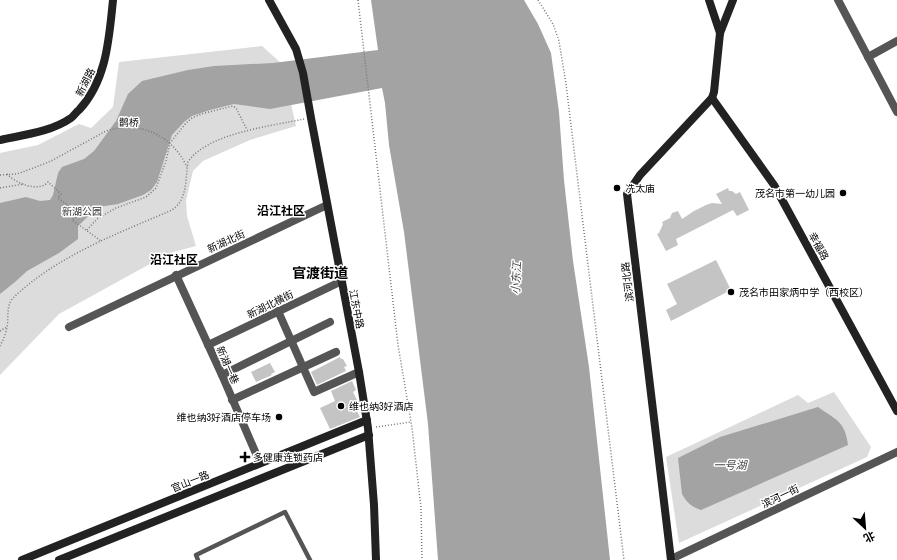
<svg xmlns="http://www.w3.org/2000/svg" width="897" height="560" font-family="'Archivo Narrow','Noto Sans SC',sans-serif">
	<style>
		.green { fill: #dcdcdc }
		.water { fill: #a3a3a3 }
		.building { fill: #c4c4c4 }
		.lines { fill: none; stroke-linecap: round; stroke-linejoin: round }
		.path { stroke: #777; stroke-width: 1.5; stroke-dasharray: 1 2; stroke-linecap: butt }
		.lane { stroke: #555; stroke-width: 4.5 }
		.street { stroke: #555; stroke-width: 8 }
		.secondary { stroke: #222; stroke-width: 8 }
		.poi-dot { fill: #000; stroke: #fff; stroke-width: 1.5 }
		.labels { text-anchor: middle; stroke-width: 3; stroke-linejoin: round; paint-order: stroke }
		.street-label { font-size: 10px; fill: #000; stroke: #fff }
		.poi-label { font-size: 10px; fill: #000; stroke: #fff; text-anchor: start }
		.park-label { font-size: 10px; fill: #333; stroke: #fff }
		.water-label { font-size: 11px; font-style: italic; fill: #444; stroke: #fff }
		.quarter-label { font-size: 12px; font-weight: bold; fill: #000; stroke: #fff }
		.district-label { font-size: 14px; font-weight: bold; fill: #000; stroke: #fff }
	</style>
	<rect width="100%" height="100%" fill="#fff"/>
	<g class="green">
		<polygon points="262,46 282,64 296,126 250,140 203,161 193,171 186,200 187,216 196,246 170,253 59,314 0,375 0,153 38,145 79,124 91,128 113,107 119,62"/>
		<polygon points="834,392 871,447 867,457 679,543 666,457 798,395 808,403"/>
	</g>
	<g class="water">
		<polygon points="371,0 524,0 538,24 551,53 559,112 564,180 573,261 589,367 610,560 438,560 428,424 404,232 389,145 385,103 382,88 270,109 234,104 210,110 192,116 184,122 172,135 157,182 151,190 143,195 118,204 98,207 78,226 78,239 59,253 27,271 15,282 0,294 0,203 26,197 40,201 50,200 53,195 58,173 62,167 84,159 94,151 116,121 128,94 142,81 188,70 214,66 273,63 378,50"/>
		<path d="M818 407C836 420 845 421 848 445L701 510C692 507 687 503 682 494L678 458 720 437Z"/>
	</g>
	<g class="building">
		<polygon points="728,188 729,191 732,191 736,194 740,192 749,210 737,216 733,210 676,239 678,245 666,251 657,234 659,233 663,224 662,222 670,218 672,213 678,211 682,219 694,211 706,205 712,203 722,204 716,194"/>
		<polygon points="716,260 731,290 671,321 666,310 677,304 667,284"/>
		<polygon points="340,357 341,359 343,359 347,366 344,367 346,371 317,385 311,372"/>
		<polygon points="270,363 275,372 271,374 272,375 256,382 251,372"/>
		<polygon points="352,381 356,390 353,392 358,402 357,403 359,410 357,411 360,417 330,429 320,408 335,401 331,391"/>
	</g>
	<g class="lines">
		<g class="path">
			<polyline points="358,0 398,345 412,428 421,508 422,560"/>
			<polyline points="538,0 553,24 559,41 566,84 624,560"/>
			<path d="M7 174C15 183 39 193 48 182L61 194 58 198 79 214 72 220 101 241"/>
			<path d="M0 175 17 174 36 167 51 161 106 131C140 120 172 135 187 167"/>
			<polyline points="0,188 24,184"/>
			<polyline points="87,230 97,219 116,208 146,197 156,188 166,161 170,143 186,123 192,118 201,114 233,106 236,108 247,130"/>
			<polyline points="0,331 7,327"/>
			<path d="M0 346C3 340 6 334 7 327 9 317 6 308 12 299 56 256 117 234 172 210 188 199 185 180 188 162 207 133 272 126 304 119"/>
			<polyline points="376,427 411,422"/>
		</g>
		<polyline class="lane" points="198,560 196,555 285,512 310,560"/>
		<g class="street">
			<polyline points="838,0 897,112"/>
			<polyline points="868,57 897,41"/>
			<polyline points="176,275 222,375 260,463"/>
			<polyline points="278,311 314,392 359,372"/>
			<polyline points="69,327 327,205"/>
			<polyline points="208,345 342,281"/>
			<polyline points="222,375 330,322"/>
			<polyline points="232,400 336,352"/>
			<polyline points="671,559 897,452"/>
		</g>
		<g class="secondary">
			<polyline points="269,0 296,49 303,73 311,118 359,372 368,428 374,505 376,560"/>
			<polyline points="709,0 720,33"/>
			<polyline points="712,98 774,185 897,411"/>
			<path d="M0 140C23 135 51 132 71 118 74 116 76 112 79 110 107 80 109 38 113 0"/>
			<polyline points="22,560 367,420"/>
			<polyline points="59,560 369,435"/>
			<polyline points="671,560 627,194 640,175 712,98 714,92 720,33 733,0"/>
		</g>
	</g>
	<g class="poi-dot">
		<circle cx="617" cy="188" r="4"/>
		<circle cx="843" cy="193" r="4"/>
		<circle cx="731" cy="292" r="4"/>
		<circle cx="341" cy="406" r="4"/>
		<circle cx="279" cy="417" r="4"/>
		<path d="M243 451h4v4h4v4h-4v4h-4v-4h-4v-4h4z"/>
	</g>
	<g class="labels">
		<g class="street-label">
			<text transform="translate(85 82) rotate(-63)" y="4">新湖路</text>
			<text transform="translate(129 122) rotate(2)" y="4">鹊桥</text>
			<text transform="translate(226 241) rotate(-25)" y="4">新湖北街</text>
			<text transform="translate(819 246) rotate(61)" y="4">幸福路</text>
			<text transform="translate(627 282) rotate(-97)" y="4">滨河北路</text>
			<text transform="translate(270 304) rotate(-26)" y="4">新湖北横街</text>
			<text transform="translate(357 309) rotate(79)" y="4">江东中路</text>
			<text transform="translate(228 365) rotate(66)" y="4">新湖一巷</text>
			<text transform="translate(190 481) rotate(-22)" y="4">官山一路</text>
			<text transform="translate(780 496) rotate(-26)" y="4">滨河一街</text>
		</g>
		<g class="poi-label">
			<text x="625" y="192">冼太庙</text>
			<text x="835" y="197" text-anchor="end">茂名市第一幼儿园</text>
			<text x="739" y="296">茂名市田家炳中学（西校区）</text>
			<text x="349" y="410">维也纳3好酒店</text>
			<text x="271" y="421" text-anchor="end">维也纳3好酒店停车场</text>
			<text x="253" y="461">多健康连锁药店</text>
		</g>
		<g class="park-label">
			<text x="82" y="215">新湖公园</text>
		</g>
		<g class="water-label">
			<text transform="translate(516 278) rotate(-87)" y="4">小东江</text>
			<text x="730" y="469">一号湖</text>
		</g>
		<g class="quarter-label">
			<text x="281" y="215">沿江社区</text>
			<text x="174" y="264">沿江社区</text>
		</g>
		<g class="district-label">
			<text x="320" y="278">官渡街道</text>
		</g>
	</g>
	<g transform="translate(865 528) rotate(154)" stroke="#ffffff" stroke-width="3" paint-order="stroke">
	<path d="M0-3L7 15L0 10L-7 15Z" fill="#000000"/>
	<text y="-6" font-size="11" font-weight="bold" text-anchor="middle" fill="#000000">北</text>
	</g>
</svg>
